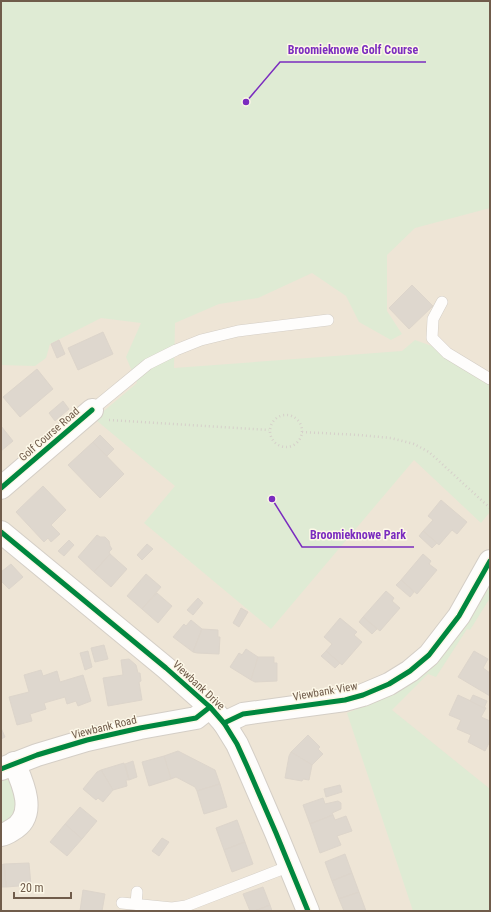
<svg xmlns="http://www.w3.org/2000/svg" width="491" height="912" font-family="'Roboto Condensed',sans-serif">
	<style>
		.residential { fill: #eee5d6 }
		.green { fill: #dfebd4 }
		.building { fill: #ded7ce; stroke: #ddd5cb }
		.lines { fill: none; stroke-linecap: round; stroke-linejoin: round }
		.service-casing { stroke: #d4cec6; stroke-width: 12 }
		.minor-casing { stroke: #d4cec6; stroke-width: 24 }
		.path { stroke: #d6d0ca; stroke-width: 2.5; stroke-dasharray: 1 3; stroke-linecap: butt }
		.service { stroke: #fefdfc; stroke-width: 11 }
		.minor { stroke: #fefdfc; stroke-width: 22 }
		.cycleway-casing { stroke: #fdf8e8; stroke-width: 8 }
		.cycleway { stroke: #00873e; stroke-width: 5 }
		.labels { text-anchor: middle; stroke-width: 3; stroke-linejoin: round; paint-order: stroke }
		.street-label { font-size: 11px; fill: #705c4b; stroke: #fdf8e8 }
		.leader { fill: none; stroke: #7b2cbf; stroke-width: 1.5 }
		.callout-dot { fill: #7b2cbf; stroke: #fdf8e8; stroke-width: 1.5 }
		.callout-label { font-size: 12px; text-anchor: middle; font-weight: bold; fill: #7b2cbf; stroke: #fdf8e8; stroke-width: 3; stroke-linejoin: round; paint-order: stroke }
	</style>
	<rect width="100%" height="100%" fill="#f5f1e8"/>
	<polygon class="residential" points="490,203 490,911 1,911 1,358 104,314 344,248"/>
	<g class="green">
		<polygon points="1,1 490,1 490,208 415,228 387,255 387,311 402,334 391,340 359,322 346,296 312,273 258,298 219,304 175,323 174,368 402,351 415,340 440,349 490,385 490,512 481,523 414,460 271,629 144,523 175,486 96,420 99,415 137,383 126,357 141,323 101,318 50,344 46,358 35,366 1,365"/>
		<polygon points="490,575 490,598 470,630 467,629 436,677 428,674 392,710 490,789 490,911 413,911 347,713 379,700"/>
		<polygon points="1,780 8,780 15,784 21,814 1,830"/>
	</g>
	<g class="building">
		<polygon points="412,285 433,306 409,329 389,308"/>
		<polygon points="103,332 113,354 78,370 68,348"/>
		<polygon points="59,340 65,354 57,358 51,344"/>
		<polygon points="37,369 53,389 20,417 3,397"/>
		<polygon points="63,401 69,409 55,421 49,413"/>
		<polygon points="1,426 13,441 1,451"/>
		<polygon points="100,435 114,449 107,456 93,442"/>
		<polygon points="93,442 124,474 100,498 68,465"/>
		<polygon points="43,486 66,510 51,525 60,534 51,542 48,538 44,542 16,512"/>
		<polygon points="441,500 467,522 457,534 452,530 439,545 423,531 433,520 428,516"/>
		<polygon points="423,531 437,543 432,548 419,536"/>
		<polygon points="97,535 100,537 105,537 109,541 110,546 112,549 109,552 110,554 94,572 78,557"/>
		<polygon points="69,540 74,545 64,556 58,551"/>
		<polygon points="147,544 153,549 142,560 137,555"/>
		<polygon points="110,554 127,569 111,587 94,572"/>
		<polygon points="423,554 431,561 429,564 437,570 417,594 401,580"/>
		<polygon points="11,564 23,577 9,589 1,581 1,572"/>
		<polygon points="146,574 161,587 142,609 127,596"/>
		<polygon points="401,580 414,592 410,597 396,585"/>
		<polygon points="386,591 394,598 392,601 400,608 380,631 363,617"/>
		<polygon points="157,593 172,606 158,623 142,609"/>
		<polygon points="198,598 203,603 193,615 187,610"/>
		<polygon points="241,608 248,612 239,627 233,623"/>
		<polygon points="363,617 377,629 372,634 359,622"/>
		<polygon points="340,618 357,632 354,635 362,642 342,665 326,651 332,644 324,637"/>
		<polygon points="191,620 202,629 193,652 173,637 184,624 186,626"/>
		<polygon points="202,629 218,630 218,637 220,637 219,654 197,653 193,652"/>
		<polygon points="104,645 108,659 95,662 91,648"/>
		<polygon points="246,649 258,657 251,680 230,667 239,653 242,655"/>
		<polygon points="88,651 92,667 85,670 80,653"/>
		<polygon points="326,651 340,663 335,668 321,656"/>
		<polygon points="474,651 488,659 483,668 490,673 490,696 458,677"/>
		<polygon points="258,657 274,657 274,663 277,663 277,681 255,682 251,680"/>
		<polygon points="129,659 136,665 138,673 140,673 141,681 139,682 142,700 108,706 103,678 123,675 121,660"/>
		<polygon points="41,670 43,676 57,671 60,682 83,675 91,701 78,706 76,701 67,704 65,697 44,703 46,709 30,714 32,721 17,725 9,697 29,692 24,675"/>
		<polygon points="458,695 486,708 481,717 490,721 490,741 485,751 468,742 471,735 457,729 461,720 449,715"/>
		<polygon points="473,695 487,701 484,708 470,701"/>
		<polygon points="1,728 5,737 1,739"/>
		<polygon points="308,735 320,747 318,749 323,754 312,765 291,752"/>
		<polygon points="178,751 215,770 220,784 197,791 195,787 176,777 171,779 164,756"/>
		<polygon points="291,752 312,765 309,780 303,779 302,781 285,778 289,756"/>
		<polygon points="164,756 171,779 149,786 142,762"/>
		<polygon points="133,761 137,777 129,780 125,764"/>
		<polygon points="124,763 129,780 126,780 127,786 113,790 101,770"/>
		<polygon points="101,770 113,790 103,802 98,798 96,800 83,789 97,772"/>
		<polygon points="220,784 227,807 204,814 197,791"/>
		<polygon points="340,785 342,792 326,797 324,789"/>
		<polygon points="323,798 325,804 338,801 341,803 341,809 332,813 333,815 310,824 303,805"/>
		<polygon points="80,807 97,821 82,839 65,824"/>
		<polygon points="333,815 335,820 346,816 352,831 337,836 341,845 320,853 310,824"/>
		<polygon points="237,820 245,842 224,850 216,828"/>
		<polygon points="65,824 82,839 67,856 50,842"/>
		<polygon points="162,838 169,842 159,856 152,851"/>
		<polygon points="245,842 253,864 232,872 224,850"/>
		<polygon points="345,854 352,873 332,881 325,862"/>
		<polygon points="29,863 31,885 6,887 4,864"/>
		<polygon points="4,864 6,887 1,887 1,865"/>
		<polygon points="352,873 359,892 339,899 332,881"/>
		<polygon points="263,887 270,905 255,911 250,911 243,894"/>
		<polygon points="83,890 105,894 102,911 77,911 80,911"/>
		<polygon points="359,892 366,911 344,911 339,899"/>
		<polygon points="270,905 272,911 255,911"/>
	</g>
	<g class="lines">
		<g class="service-casing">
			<g id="service">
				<polyline points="442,302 433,319 432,338 447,353 490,379"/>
				<polyline points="92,410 148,364 176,350 201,340 238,331 328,320"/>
				<polyline points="122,903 172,908 186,906 290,866"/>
				<polyline points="136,904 137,892"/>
			</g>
		</g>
		<g class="minor-casing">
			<g id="minor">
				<polyline points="1,488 92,410"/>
				<polyline points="1,532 166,668 210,707 224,723 237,744 247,766 276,833 308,911"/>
				<polyline points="224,723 243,714 345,700 363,695 389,684 410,671 429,655 459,616 490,561"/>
				<polyline points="1,769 37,755 87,740 140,728 196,718 210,707"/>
				<path d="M1 835C6 834 9 832 12 830 38 816 23 783 14 763"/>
			</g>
		</g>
		<g class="path">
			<circle cx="286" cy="431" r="16"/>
			<polyline points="109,420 269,430"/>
			<polyline points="302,432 359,435 391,438 414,444 429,452 490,508"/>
		</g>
		<use href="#service" class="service"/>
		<use href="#minor" class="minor"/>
		<g class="cycleway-casing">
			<g id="cycleway">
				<polyline points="1,488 92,410"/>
				<polyline points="1,532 166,668 210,707 224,723 237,744 247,766 276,833 308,911"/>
				<polyline points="224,723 243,714 345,700 363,695 389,684 410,671 429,655 459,616 490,561"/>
				<polyline points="1,769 37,755 87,740 140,728 196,718 210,707"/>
			</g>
		</g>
		<use href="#cycleway" class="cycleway"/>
	</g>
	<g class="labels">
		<g class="street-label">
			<text transform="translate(49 434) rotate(-41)" y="4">Golf Course Road</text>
			<text transform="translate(199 685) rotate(43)" y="4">Viewbank Drive</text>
			<text transform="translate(325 691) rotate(-10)" y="4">Viewbank View</text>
			<text transform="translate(104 727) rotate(-14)" y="4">Viewbank Road</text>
		</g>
	</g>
	<path class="leader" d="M246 102L280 62H426M272 499L302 547H414"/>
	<g class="callout-dot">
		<circle cx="246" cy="102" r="4"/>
		<circle cx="272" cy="499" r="4"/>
	</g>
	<g class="callout-label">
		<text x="353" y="54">Broomieknowe Golf Course</text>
		<text x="358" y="539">Broomieknowe Park</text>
	</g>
	<rect width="491" height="912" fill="none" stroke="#705c4b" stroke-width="4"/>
	<path d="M14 892v6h57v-6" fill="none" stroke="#705c4b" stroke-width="2"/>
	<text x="20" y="892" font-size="12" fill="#705c4b" stroke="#fdf8e8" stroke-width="3" paint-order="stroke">20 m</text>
</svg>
